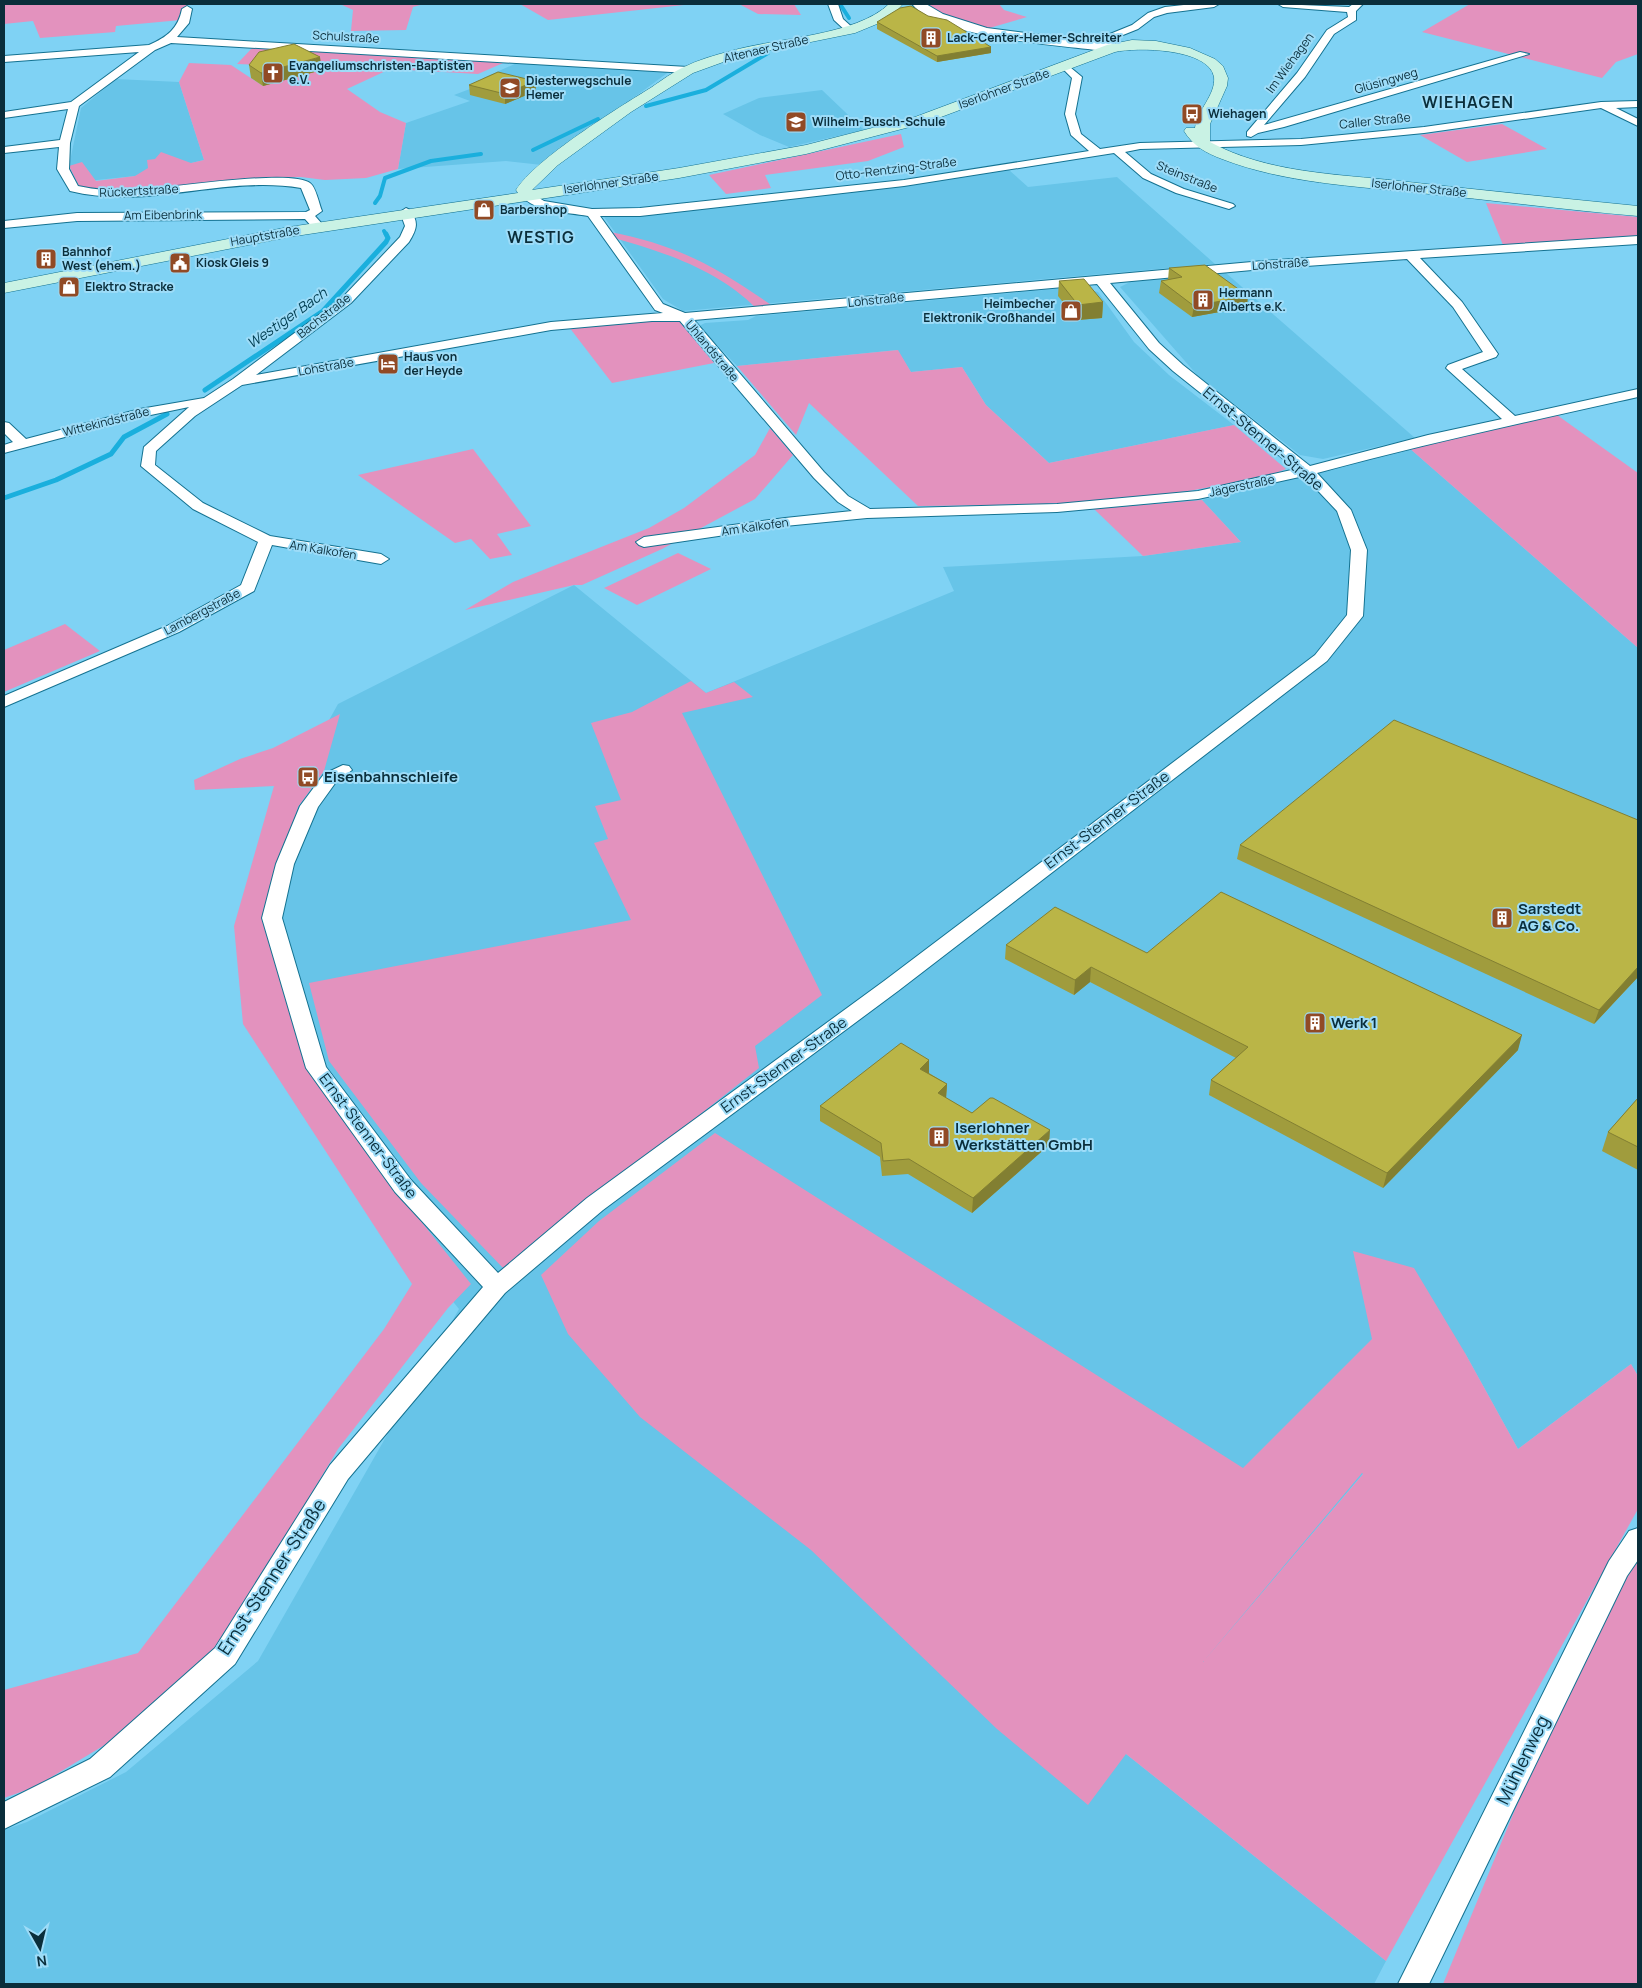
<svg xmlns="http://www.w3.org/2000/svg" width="1642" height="1988" font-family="Manrope,sans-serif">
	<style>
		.built { fill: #67c4e8 }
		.green { fill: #e392be; fill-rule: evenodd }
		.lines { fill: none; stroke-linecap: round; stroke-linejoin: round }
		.stream-far1 { stroke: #1aafdd; stroke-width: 4 }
		.stream { stroke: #1aafdd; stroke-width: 5 }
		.minor-casing { stroke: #147291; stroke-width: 2 }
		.tertiary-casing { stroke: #147291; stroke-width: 2 }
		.secondary-casing { stroke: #147291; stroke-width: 1 }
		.minor { fill: #fff; fill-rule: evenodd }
		.tertiary { fill: #fff; fill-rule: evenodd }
		.secondary { fill: #c9f2e4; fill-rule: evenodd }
		.wall { fill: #a09c3d }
		.shaded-wall { fill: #827f32 }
		.building { fill: #bab547; stroke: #827f32 }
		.labels { text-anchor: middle; stroke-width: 4; stroke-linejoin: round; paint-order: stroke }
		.far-street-label { font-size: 12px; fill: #0a2e3b; stroke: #9ddcf8 }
		.far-poi-label { font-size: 12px; font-weight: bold; fill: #0a2e3b; stroke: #9ddcf8; text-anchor: start }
		.far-water-label { font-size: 14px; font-style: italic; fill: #013d50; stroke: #9ddcf8 }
		.street-label { font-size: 15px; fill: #0a2e3b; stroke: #9ddcf8 }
		.poi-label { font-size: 15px; font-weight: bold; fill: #0a2e3b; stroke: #9ddcf8; text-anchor: start }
		.far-district-label { font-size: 16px; font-weight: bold; letter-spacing: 1px; fill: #0a2e3b; stroke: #9ddcf8 }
		.near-street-label { font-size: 18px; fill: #0a2e3b; stroke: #9ddcf8 }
	</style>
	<rect width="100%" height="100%" fill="#7fd2f4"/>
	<g class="built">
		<polygon points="519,62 670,71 542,165 506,161 398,169 406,123 470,101 454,95 491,81 483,78"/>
		<polygon points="116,79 179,82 204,160 135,176 78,182 69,166 81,108"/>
		<polygon points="822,90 864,130 789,147 760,135 723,114 759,98"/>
		<polygon points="1009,170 1028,187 1117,177 1215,264 683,311 663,299 604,217 643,215 906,185"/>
		<polygon points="1226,273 1415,438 1323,459 1300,455 1198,376 1120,287 1130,282"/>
		<polygon points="1078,287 1098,292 1134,342 1169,375 1234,425 1049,463 986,405 962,367 911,372 897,350 737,366 699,326 705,323 748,320 756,316"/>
		<polygon points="1408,447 1638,648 1638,1376 1631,1364 1518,1449 1465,1353 1126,1754 1386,1961 1374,1984 4,1984 4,1830 27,1822 126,1772 258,1661 459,1309 300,1112 242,926 284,801 338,704 574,585 706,693 954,591 943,567 1143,556 1241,542 1202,500"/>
	</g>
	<g class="green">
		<polygon points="4,4 188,4 181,20 116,26 115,32 40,38 33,21 4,24"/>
		<polygon points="340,4 424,4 413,7 406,30 351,31 353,10"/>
		<polygon points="520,4 693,4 548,20"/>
		<polygon points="739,4 794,4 801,15 758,14"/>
		<polygon points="927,4 999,4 1004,10 1027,17 986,29 946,16"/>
		<polygon points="1470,4 1638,4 1638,54 1616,62 1602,78 1422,32"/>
		<polygon points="253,47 510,60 478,74 390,69 347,89 380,112 406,123 398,169 366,178 325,180 301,177 257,178 133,192 98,193 80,188 69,166 82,162 96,181 135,176 148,168 147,160 155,159 161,152 191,163 204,160 179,82 189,63 231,65 263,86 261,65 237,64"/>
		<polygon points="1502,124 1547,149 1467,162 1420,135"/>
		<polygon points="901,134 904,147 868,161 765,175 771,188 726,194 709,175"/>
		<polygon points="1486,203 1638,217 1638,236 1503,245"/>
		<path d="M610 232C678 245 717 267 774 307L757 309C717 269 664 252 610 237Z"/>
		<polygon points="650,320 678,320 714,363 612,383 569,327"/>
		<path d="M898 350 911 372 962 367 986 405 1049 463 1234 425 1286 469C1264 479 1240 482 1216 486 1118 505 1018 505 918 506L809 403 796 435 737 366Z"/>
		<polygon points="1557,415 1638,473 1638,648 1408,447"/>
		<polygon points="770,428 793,455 755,499 662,549 582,585 574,585 465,610 513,582 649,528 684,508 755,455"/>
		<polygon points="473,449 531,526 497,534 512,555 490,559 471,539 455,543 358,475"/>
		<polygon points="1202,500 1241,542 1143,556 1094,509"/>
		<polygon points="678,553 711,569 637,605 604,588"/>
		<polygon points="65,624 100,651 4,692 4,650"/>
		<polygon points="691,681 706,693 734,682 753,697 682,713 822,995 755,1046 759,1068 504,1269 421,1183 329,1061 309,983 631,920 594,843 608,839 595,806 621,800 591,723 632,712"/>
		<polygon points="340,714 324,771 298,807 264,918 307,1068 377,1166 471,1284 448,1308 338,1449 222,1644 113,1740 35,1787 4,1798 4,1690 138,1653 384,1329 412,1284 243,1024 234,926 274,786 195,790 194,780 240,759 273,748"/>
		<path d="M715 1133 1243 1468 1372 1339 1353 1251 1414 1268 1465 1353 1518 1449 1631 1364 1638 1376V1509L1386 1961 1126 1754 1088 1805 997 1729 811 1550 640 1417 568 1334 541 1275 599 1221ZM1362 1473 1363 1474 1203 1662Z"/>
		<polygon points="1638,1550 1638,1984 1443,1984 1537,1756 1624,1573"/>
	</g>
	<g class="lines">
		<g class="stream-far1">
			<polyline points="840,4 849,18"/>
			<polyline points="646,106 706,90 768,53"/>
			<polyline points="533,150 598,119"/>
			<polyline points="375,203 380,196 385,178 431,161 481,154"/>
			<polyline points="384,231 387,236"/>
		</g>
		<g class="stream">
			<polyline points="205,390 323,311 386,242 388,238 386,234"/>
			<polyline points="4,498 56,480 111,454 124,437 167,414"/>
		</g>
		<g class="minor-casing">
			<g id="minor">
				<polygon points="828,4 838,4 843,19 853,28 853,32 847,32 834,20"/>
				<polygon points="1193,4 1219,4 1214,7 1167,13 1154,17 1138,29 1113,39 1117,48 1116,50 1107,48 1103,38 1105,36 1132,25 1148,13 1165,7"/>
				<polygon points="1278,4 1349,7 1353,4 1363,4 1356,11 1356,20 1334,34 1305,77 1264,125 1520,52 1529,54 1284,127 1258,133 1251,137 1247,136 1247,132 1297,73 1327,30 1348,17 1347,12 1283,7"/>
				<path d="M187 6 192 9 189 23 177 37 688 67 693 70 688 73 171 43 155 50 79 106 70 143 69 169 78 186C96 190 113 191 131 191 162 189 292 168 310 183 316 187 319 204 322 211L315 216 323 225 321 228H313L305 219 77 221 4 228V221L77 213 306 212 310 210 301 188C225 175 147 210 70 191L57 169 59 147 4 153V147L60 140 68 109 4 118V112L71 102 139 52 4 62V56L149 45C167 37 178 29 182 9Z"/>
				<path d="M1065 63 1082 77 1075 114 1081 134 1100 149 1140 143 1301 139 1424 127 1601 102 1638 101V107L1616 108 1638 119V126L1601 108 1424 133 1301 145 1140 149 1125 152 1151 174 1184 189 1233 204 1235 206 1229 209 1176 193 1143 178 1114 153 904 186 640 216H600L663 304 685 313 1263 261 1638 236V244L1420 258 1462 302 1498 354 1496 357 1462 369 1515 416 1638 389V397C1530 421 1424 444 1317 473L1351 510 1367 550 1363 616 1327 661 898 991 603 1210 505 1293 348 1479 235 1664 110 1777 4 1829V1802L90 1759 215 1648 330 1465 483 1287 395 1192 306 1068 262 918 276 864 300 806 324 774 343 765 349 766 352 770 336 782 318 807 294 864 282 918 326 1067 411 1180 498 1273 587 1198 884 981 1315 655 1347 615 1351 550 1337 511 1304 476 1198 499 1057 512 867 518 785 526 644 547 639 545 636 542 644 537 785 518 852 511 838 502 814 478 680 321H652L551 330 242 385 195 416 156 451 155 465 203 503 270 536 381 554 389 559 381 564 272 545 254 591 179 632 4 707V696L167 626 241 585 258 542 193 509 141 466 144 447 189 407 141 417 4 453V445L13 442 4 433V422L9 423 26 439 140 409 204 398 233 379 343 297 400 237 405 226 400 212 406 208 410 210C419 222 417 229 409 242L351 303 256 375 551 322 663 313 655 310 588 216C567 212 535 213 521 195L523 193H531L544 201 592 209 640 208 904 180 1089 151 1071 135 1065 114 1072 78 1060 66ZM1407 259 1453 307 1483 352 1448 365 1446 368 1502 419 1428 435 1310 466 1183 365 1159 343 1110 283 1263 269ZM1097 284 1149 349 1173 371 1296 469 1198 491 1057 504 870 509 848 496 824 472 694 320Z"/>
				<polygon points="1638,1528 1638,1560 1627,1576 1429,1984 1398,1984 1609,1561 1629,1531"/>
			</g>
		</g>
		<g class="tertiary-casing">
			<path id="tertiary" d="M912 4H926L943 14 987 28 1112 44 1119 48 1112 52C1066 45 941 40 912 4Z"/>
		</g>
		<g class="secondary-casing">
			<path id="secondary" d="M889 4H903L889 19 855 33 737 57 693 73 631 112 558 165 532 190 679 168 806 145 915 117 1107 45 1132 40 1156 41 1190 48 1215 59 1223 66 1228 78 1227 86 1210 124V142C1267 173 1337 174 1399 181 1479 190 1558 198 1638 206V216C1565 210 1493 200 1420 193 1354 186 1284 183 1222 159 1206 153 1193 146 1184 131L1186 128H1195C1197 110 1216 95 1214 77 1209 48 1136 47 1115 52L925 123 806 154 679 178 289 237 4 293V283L289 227 518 193 516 190C535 159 618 108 652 87 662 80 673 72 684 67 698 60 715 55 731 51 775 38 856 36 889 4Z"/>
		</g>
		<use href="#minor" class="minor"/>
		<use href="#tertiary" class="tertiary"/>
		<use href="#secondary" class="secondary"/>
	</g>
	<g class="wall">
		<polygon points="928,16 991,47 991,53 937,62 877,29 877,22"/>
		<polygon points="249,65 322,70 263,86 251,78"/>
		<polygon points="535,81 536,91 505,104 470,95 469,85"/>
		<polygon points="1169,268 1247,307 1192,317 1159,293 1161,281 1168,280"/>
		<polygon points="1059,281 1103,302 1102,318 1077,320 1058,296"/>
		<polygon points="1638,820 1638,977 1594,1024 1237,859 1240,845"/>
		<polygon points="1006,945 1147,953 1518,1050 1383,1188 1209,1095 1211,1080 1236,1058 1090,982 1074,995 1005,959"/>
		<polygon points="929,1060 929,1073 947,1084 946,1098 972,1113 1049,1145 972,1213 908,1174 882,1176 880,1157 820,1121 820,1106"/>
		<polygon points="1638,1098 1638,1170 1602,1151 1608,1132"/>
	</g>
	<g class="shaded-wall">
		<polygon points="991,47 991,53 937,62 937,56"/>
		<polygon points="320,57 322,70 263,86 261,73"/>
		<polygon points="535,81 536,91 505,104 505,94"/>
		<polygon points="1248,296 1247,307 1192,317 1194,306"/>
		<polygon points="1103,302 1102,318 1077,320 1078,305"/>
		<polygon points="1091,967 1090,982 1074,995 1075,980"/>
		<polygon points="1638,967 1638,977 1594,1024 1599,1010"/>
		<polygon points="1522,1035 1518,1050 1383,1188 1387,1173"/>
		<polygon points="929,1060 929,1074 920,1069"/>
		<polygon points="947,1084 946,1099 938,1093"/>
		<polygon points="1050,1130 1049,1145 972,1213 973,1198"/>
	</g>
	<g class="building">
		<polygon points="911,6 928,16 947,20 991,47 937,56 877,22 900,8"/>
		<polygon points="294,44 320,57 261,73 249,65 259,52"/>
		<polygon points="498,72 535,81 505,94 469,85"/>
		<polygon points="1205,265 1248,296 1194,306 1161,281 1182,277 1169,268"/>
		<polygon points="1084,279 1103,302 1078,305 1059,281"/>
		<polygon points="1394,720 1638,820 1638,967 1599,1010 1240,845"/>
		<polygon points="1221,892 1522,1035 1387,1173 1211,1080 1248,1047 1091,967 1075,980 1006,945 1055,907 1147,953"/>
		<polygon points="901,1043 929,1060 920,1069 947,1084 938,1093 972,1113 990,1098 993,1098 1050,1130 973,1198 909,1159 883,1161 881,1143 820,1106"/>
		<polygon points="1638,1098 1638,1147 1608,1132"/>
	</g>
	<defs>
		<g id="building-square" transform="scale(1.125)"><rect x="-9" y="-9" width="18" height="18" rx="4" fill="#914a25" stroke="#9ddcf8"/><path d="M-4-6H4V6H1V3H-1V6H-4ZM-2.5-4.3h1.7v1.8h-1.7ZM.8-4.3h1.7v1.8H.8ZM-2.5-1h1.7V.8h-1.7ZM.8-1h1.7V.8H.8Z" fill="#fff"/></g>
		<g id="church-square" transform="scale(1.125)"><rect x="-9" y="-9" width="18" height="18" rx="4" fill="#914a25" stroke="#9ddcf8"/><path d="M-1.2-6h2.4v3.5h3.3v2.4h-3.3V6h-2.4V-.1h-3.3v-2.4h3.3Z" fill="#fff"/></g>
		<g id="school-square" transform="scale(1.125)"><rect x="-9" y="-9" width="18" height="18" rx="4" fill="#914a25" stroke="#9ddcf8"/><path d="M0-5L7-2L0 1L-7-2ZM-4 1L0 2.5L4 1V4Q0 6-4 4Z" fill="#fff"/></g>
		<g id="bus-square" transform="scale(1.125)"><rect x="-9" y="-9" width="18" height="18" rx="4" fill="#914a25" stroke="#9ddcf8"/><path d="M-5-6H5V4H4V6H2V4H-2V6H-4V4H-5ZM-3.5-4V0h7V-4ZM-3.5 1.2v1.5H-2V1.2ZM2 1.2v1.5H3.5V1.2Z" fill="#fff"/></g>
		<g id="shop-square" transform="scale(1.125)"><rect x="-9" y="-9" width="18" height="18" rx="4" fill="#914a25" stroke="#9ddcf8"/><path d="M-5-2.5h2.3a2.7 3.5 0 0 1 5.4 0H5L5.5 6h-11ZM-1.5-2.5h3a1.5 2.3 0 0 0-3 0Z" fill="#fff"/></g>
		<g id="civic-square" transform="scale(1.125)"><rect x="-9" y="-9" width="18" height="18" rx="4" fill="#914a25" stroke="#9ddcf8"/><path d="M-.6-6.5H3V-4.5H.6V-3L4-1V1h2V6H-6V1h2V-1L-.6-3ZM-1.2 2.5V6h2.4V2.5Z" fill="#fff"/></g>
		<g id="hotel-square" transform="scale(1.125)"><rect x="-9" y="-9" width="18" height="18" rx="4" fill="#914a25" stroke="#9ddcf8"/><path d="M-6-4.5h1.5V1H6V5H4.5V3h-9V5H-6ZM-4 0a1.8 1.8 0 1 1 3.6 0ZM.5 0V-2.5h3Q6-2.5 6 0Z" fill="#fff"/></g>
	</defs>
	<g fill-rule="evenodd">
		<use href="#building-square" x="931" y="38"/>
		<use href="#church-square" x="273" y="73"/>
		<use href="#school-square" x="510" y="88"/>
		<use href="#bus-square" x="1192" y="114"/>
		<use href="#school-square" x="796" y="122"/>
		<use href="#shop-square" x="484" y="210"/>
		<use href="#building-square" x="46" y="259"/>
		<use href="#civic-square" x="180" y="263"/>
		<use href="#shop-square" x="69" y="287"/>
		<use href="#building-square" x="1203" y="300"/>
		<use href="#shop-square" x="1071" y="311"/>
		<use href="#hotel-square" x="388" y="364"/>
		<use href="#bus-square" x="308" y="777"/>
		<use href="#building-square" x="1502" y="918"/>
		<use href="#building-square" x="1315" y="1023"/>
		<use href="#building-square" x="939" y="1137"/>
	</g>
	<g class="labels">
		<g class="far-street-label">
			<text transform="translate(346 37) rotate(3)" y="4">Schulstraße</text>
			<text transform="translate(766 49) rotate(-13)" y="4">Altenaer Straße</text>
			<text transform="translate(1290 63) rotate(-54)" y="4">Im Wiehagen</text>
			<text transform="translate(1386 81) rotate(-16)" y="4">Glüsingweg</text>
			<text transform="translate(1004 89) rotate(-20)" y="4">Iserlohner Straße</text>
			<text transform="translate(1375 121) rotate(-6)" y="4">Caller Straße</text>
			<text transform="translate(896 169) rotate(-7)" y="4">Otto-Rentzing-Straße</text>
			<text transform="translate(1187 177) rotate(22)" y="4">Steinstraße</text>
			<text transform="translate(611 183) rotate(-8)" y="4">Iserlohner Straße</text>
			<text transform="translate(1419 188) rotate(6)" y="4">Iserlohner Straße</text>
			<text transform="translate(139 191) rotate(-3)" y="4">Rückertstraße</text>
			<text transform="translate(163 215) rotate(-1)" y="4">Am Eibenbrink</text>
			<text transform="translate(265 236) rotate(-10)" y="4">Hauptstraße</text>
			<text transform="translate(1280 264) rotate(-4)" y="4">Lohstraße</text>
			<text transform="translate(876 300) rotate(-6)" y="4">Lohstraße</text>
			<text transform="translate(324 316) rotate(-38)" y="4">Bachstraße</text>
			<text transform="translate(712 351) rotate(50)" y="4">Uhlandstraße</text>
			<text transform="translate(326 367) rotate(-10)" y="4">Lohstraße</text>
			<text transform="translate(106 422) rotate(-14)" y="4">Wittekindstraße</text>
			<text transform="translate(1242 486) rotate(-12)" y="4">Jägerstraße</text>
			<text transform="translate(755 527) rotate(-8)" y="4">Am Kalkofen</text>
			<text transform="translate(323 550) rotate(9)" y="4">Am Kalkofen</text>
			<text transform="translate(202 612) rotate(-28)" y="4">Lambergstraße</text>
		</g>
		<g class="far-poi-label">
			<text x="947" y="42">Lack-Center-Hemer-Schreiter</text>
			<text x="289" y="70">Evangeliumschristen-Baptisten<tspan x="289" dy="14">e.V.</tspan></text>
			<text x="526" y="85">Diesterwegschule<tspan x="526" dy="14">Hemer</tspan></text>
			<text x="1208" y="118">Wiehagen</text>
			<text x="812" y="126">Wilhelm-Busch-Schule</text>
			<text x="500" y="214">Barbershop</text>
			<text x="62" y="256">Bahnhof<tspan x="62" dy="14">West (ehem.)</tspan></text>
			<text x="196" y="267">Kiosk Gleis 9</text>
			<text x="85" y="291">Elektro Stracke</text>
			<text x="1219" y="297">Hermann<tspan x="1219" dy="14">Alberts e.K.</tspan></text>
			<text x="1055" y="308" text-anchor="end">Heimbecher<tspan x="1055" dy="14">Elektronik-Großhandel</tspan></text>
			<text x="404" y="361">Haus von<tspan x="404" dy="14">der Heyde</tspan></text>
		</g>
		<g class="far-water-label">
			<text transform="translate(287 318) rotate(-35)" y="5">Westiger Bach</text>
		</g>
		<g class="street-label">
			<text transform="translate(1263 439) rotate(40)" y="5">Ernst-Stenner-Straße</text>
			<text transform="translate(1107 820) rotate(-37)" y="5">Ernst-Stenner-Straße</text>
			<text transform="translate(784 1065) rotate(-36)" y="5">Ernst-Stenner-Straße</text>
			<text transform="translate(368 1136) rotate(53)" y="5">Ernst-Stenner-Straße</text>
		</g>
		<g class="poi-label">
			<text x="324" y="782">Eisenbahnschleife</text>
			<text x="1518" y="914">Sarstedt<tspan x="1518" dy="17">AG &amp; Co.</tspan></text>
			<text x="1331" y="1028">Werk 1</text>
			<text x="955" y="1133">Iserlohner<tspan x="955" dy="17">Werkstätten GmbH</tspan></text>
		</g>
		<g class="far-district-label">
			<text x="1468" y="108">WIEHAGEN</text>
			<text x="541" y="243">WESTIG</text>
		</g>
		<g class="near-street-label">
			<text transform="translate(272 1577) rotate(-57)" y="6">Ernst-Stenner-Straße</text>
			<text transform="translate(1523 1760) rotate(-64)" y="6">Mühlenweg</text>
		</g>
	</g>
	<rect width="1642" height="1988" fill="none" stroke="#0a2e3b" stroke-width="10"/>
	<g transform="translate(40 1948) rotate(172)" stroke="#9ddcf8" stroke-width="4" paint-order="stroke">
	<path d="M0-4L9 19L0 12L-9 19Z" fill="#0a2e3b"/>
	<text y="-8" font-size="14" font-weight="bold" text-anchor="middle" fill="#0a2e3b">N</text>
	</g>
</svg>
